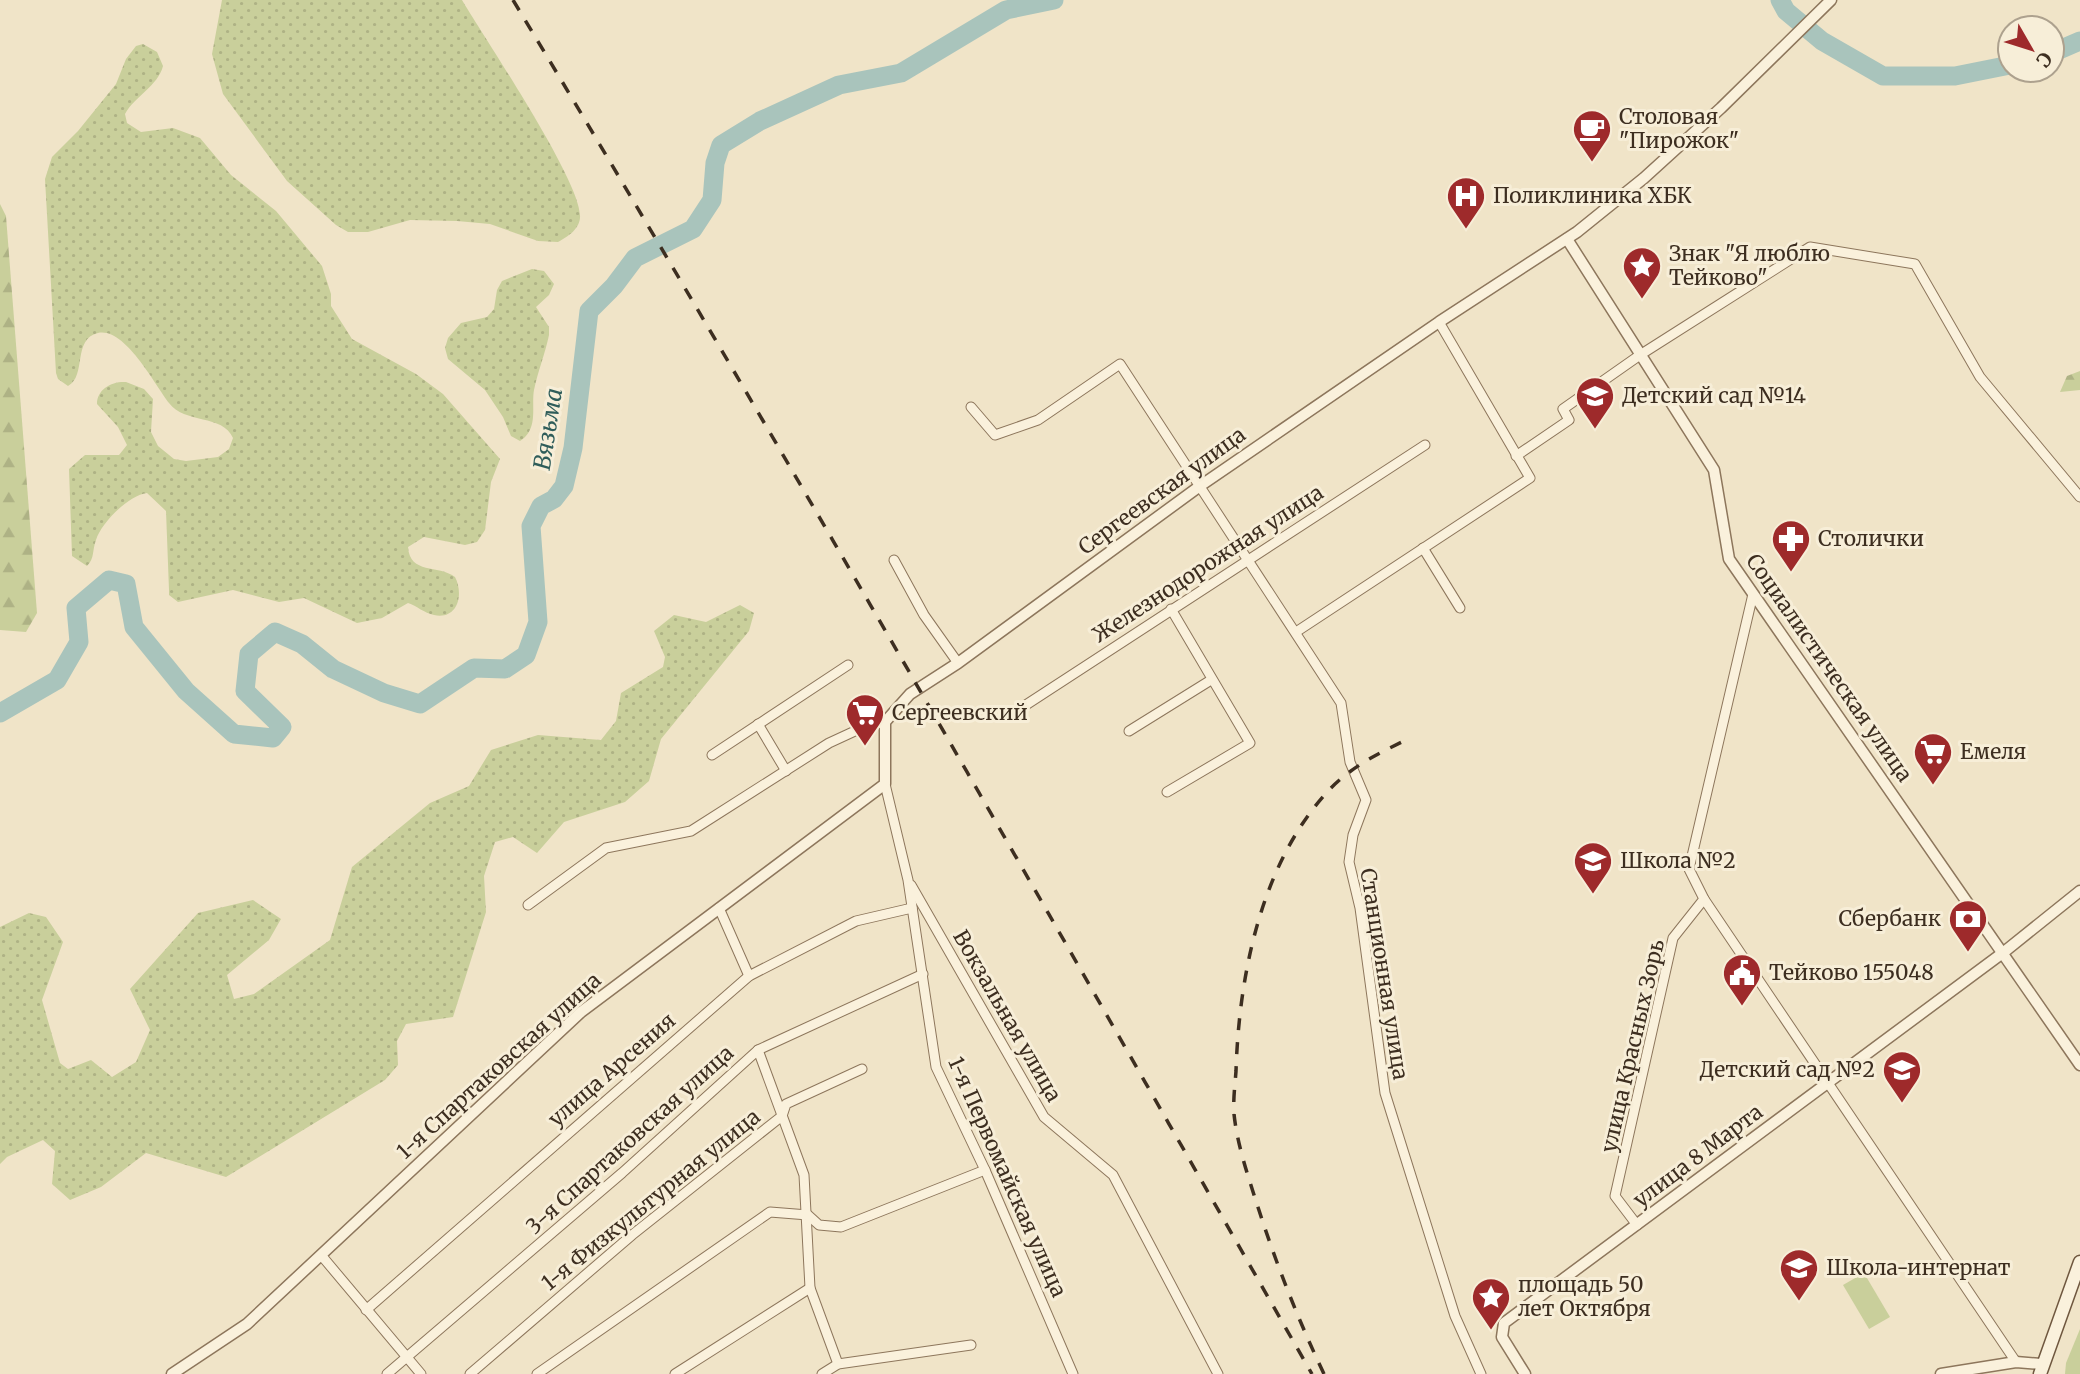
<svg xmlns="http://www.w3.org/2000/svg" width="2080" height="1374" font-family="Merriweather,serif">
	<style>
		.grass { fill: url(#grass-dots) }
		.forest { fill: url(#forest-firs) }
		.pitch { fill: #c9cf9b }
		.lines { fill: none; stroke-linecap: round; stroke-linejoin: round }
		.river { stroke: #a9c4bc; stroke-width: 19 }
		.minor-casing { stroke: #8d765c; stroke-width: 11 }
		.tertiary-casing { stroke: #8d765c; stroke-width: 13 }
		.secondary-casing { stroke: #6f573f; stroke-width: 15 }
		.minor { stroke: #faf1dc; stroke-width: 9 }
		.tertiary { stroke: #faf1dc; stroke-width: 10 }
		.secondary { stroke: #faf1dc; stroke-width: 12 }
		.rail { stroke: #3d2e20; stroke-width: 3.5; stroke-dasharray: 12 12; stroke-linecap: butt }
		.labels { text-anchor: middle; stroke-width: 6; stroke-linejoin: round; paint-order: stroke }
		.poi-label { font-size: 21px; fill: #3d2e20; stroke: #f7eed8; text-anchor: start }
		.street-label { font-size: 21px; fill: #3d2e20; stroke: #f7eed8 }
		.water-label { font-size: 23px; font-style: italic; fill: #2f5d5a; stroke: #f7eed8 }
	</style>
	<defs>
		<pattern id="grass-dots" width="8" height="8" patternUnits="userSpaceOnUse" patternTransform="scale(1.75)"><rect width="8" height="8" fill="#c9cf9b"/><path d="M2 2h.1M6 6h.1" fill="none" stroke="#aeb285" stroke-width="1.8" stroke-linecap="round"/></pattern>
		<pattern id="forest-firs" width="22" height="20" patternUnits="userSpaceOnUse" patternTransform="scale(1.75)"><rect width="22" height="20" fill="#c9cf9b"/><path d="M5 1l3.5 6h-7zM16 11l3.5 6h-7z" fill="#aeb285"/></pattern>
	</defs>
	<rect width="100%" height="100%" fill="#f0e4c8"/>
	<g class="grass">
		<path d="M222 0H462C485 39 579 178 580 215 581 228 569 236 558 242L538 241 490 224 457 221 410 220 368 232H348L336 225 287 181 223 94 212 54Z"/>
		<path d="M143 44 157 52 163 66C158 86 135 96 125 114L127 123 141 132 173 128 200 138 231 175 276 211 322 266 331 294V306L352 339 416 374 443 394 500 459 491 482 485 530 477 542 465 545 424 537 408 547C410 575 438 564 455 577 464 594 458 620 434 615 424 613 417 606 408 603L382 618 357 623 304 598 279 602 233 590 178 602 169 595V590L166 511 147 493C129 495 101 523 96 540 92 550 95 558 87 566L72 556 69 469 85 455H119L127 445 118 427 97 404C97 389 112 381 126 382L144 389 153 399 151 432 158 446 174 459 186 461 218 457 229 449 233 438C223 414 184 424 169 403 155 385 125 327 98 333 72 339 87 376 68 386L58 379 56 373 45 179 52 157 78 131 116 84 126 59 136 46Z"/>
		<path d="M532 269 544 271 554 284 549 295 536 307 549 327V335C545 354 538 371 534 390 531 407 539 429 520 441L511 436 503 417 485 390 448 359 445 348 448 338 461 323 487 317 494 309 497 290 502 281Z"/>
		<polygon points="740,605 754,613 749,631 661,739 649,781 625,802 564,822 537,853 513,837 495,842 484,876 486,912 453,1017 406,1024 397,1041 398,1065 385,1080 226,1177 146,1153 101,1187 70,1200 52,1184 55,1151 43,1140 7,1157 0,1164 0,927 29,913 46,917 63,942 42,1000 60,1063 68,1069 91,1060 112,1077 136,1062 150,1030 130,989 198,913 253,900 281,919 269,940 227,975 234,999 254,994 330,940 352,867 430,803 469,786 491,750 538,735 601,740 616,721 621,693 663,667 665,657 654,631 674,615 706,622"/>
	</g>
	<g class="forest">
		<polygon points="0,204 6,216 37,613 26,632 0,630"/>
		<polygon points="2080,371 2080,390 2060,392 2067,376"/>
	</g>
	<g class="pitch">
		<polygon points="1864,1273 1890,1317 1869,1329 1843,1285"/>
		<polygon points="2080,1329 2080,1374 2065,1374 2066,1363"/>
	</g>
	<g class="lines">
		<g class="river">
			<polyline points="1780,0 1786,11 1822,41 1883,76 1955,76 2010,65"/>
			<polyline points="2052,53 2080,41"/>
			<polyline points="0,713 57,680 79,642 76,608 109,580 126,584 134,627 186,691 234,734 273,738 282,727 245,691 249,654 275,632 302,644 333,669 384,693 420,704 474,668 505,669 526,655 538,622 531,526 541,506 554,499 564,486 573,448 589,311 614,286 635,258 693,229 712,200 715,163 721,145 760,121 839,85 901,73 1006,10 1054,0"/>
		</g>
		<g class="minor-casing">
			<g id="minor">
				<polyline points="971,407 995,435 1038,420 1120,364 1341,703 1350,762 1366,800 1353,835 1349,862 1360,908 1385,1093 1455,1316 1481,1374"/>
				<polyline points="1516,456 1569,420 1563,409 1640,355 1810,247 1915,264 1980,377 2080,497"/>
				<polyline points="1423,548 1460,608"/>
				<polyline points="894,560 924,615 958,663"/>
				<polyline points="1296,632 1530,478 1439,322"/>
				<polyline points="1012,714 1425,445"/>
				<polyline points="758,724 786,771"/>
				<polyline points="1129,731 1211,680"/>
				<polyline points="712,755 848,665"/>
				<polyline points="885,784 908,880 936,1067 985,1170 1073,1374"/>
				<polyline points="1167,792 1250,743 1171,609"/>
				<polyline points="911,885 1044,1117 1113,1175 1218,1374"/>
				<polyline points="1704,899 2016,1362"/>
				<polyline points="528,905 606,848 691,831 829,743 868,725 885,722"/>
				<polyline points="719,908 749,976"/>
				<polyline points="758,1050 804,1175 810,1288 838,1364"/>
				<polyline points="1637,1225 1615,1196 1673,938 1704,899 1689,869 1753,594"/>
				<polyline points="321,1255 421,1374"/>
				<polyline points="366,1310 749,976 856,921 912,908"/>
				<polyline points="387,1374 622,1173 758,1050 923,974"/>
				<polyline points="470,1374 632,1235 782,1116 786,1104 862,1069"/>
				<polyline points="537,1374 770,1212 808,1215 819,1225 841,1227 985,1170"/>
				<polyline points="675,1374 810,1288"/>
				<polyline points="822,1374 838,1364 971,1345"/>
			</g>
		</g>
		<g class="tertiary-casing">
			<g id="tertiary">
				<polyline points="1567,239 1714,470 1729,559 2080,1065"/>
				<polyline points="172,1374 247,1324 581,1012 885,784 885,722 910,694 958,663 1200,486 1439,322 1577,232 1644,178 1721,108 1831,0"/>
				<polyline points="1525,1374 1502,1337 1504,1323 2004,952 2080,891"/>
				<polyline points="1941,1374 2016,1362 2041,1364"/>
			</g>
		</g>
		<g class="secondary-casing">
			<polyline id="secondary" points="2040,1374 2080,1262"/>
		</g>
		<use href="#minor" class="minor"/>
		<use href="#tertiary" class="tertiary"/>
		<use href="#secondary" class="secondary"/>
		<g class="rail">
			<path d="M513 0C787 454 1049 914 1312 1374"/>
			<path d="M1324 1374C1297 1317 1275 1261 1256 1201 1247 1173 1237 1143 1234 1114 1233 1100 1235 1085 1236 1071 1239 975 1261 863 1329 790 1351 767 1377 754 1404 741"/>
		</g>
	</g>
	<defs>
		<g id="cafe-pin" transform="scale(2.0125)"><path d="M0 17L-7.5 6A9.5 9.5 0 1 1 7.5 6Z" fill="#9e2a2b" stroke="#f7eed8"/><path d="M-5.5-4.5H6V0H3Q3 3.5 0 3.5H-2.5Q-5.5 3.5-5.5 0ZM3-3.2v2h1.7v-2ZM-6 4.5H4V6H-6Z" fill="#fff"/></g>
		<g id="hospital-pin" transform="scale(2.0125)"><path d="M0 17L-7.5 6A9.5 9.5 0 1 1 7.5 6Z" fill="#9e2a2b" stroke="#f7eed8"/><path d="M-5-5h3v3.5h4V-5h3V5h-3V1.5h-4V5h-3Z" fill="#fff"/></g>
		<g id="sight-pin" transform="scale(2.0125)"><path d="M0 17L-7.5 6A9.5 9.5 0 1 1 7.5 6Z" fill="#9e2a2b" stroke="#f7eed8"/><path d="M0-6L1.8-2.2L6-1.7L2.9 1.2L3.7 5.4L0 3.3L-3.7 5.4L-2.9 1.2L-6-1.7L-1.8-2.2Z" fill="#fff"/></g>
		<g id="school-pin" transform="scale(2.0125)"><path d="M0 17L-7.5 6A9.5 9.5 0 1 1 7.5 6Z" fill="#9e2a2b" stroke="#f7eed8"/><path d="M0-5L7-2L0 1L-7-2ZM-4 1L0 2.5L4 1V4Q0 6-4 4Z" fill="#fff"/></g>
		<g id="pharmacy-pin" transform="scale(2.0125)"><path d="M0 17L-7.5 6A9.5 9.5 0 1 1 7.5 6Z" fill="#9e2a2b" stroke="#f7eed8"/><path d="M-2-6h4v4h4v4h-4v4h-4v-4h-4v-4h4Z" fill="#fff"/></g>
		<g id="supermarket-pin" transform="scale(2.0125)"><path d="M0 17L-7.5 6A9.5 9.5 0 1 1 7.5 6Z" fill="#9e2a2b" stroke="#f7eed8"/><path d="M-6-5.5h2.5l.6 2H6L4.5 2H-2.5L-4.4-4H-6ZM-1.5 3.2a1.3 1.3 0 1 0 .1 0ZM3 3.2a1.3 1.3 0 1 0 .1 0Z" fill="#fff"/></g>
		<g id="bank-pin" transform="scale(2.0125)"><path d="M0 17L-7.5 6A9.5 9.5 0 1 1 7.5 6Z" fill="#9e2a2b" stroke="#f7eed8"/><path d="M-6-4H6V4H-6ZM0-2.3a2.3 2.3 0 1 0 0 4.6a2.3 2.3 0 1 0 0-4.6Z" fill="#fff"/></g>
		<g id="civic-pin" transform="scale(2.0125)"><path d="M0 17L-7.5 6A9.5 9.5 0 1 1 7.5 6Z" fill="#9e2a2b" stroke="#f7eed8"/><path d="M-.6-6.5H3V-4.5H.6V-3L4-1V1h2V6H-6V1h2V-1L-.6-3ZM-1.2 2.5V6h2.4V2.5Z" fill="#fff"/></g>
	</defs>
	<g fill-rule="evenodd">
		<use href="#cafe-pin" x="1592" y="129"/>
		<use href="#hospital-pin" x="1466" y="196"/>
		<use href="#sight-pin" x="1642" y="266"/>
		<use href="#school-pin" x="1595" y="396"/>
		<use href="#pharmacy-pin" x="1791" y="539"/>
		<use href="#supermarket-pin" x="865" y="713"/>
		<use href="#supermarket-pin" x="1933" y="752"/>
		<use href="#school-pin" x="1593" y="861"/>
		<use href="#bank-pin" x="1968" y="919"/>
		<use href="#civic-pin" x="1742" y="973"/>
		<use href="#school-pin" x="1902" y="1070"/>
		<use href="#school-pin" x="1799" y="1268"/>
		<use href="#sight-pin" x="1491" y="1297"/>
	</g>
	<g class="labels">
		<g class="poi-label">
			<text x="1619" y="124">Столовая<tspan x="1619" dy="24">"Пирожок"</tspan></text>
			<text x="1493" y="203">Поликлиника ХБК</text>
			<text x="1669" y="261">Знак "Я люблю<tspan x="1669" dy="24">Тейково"</tspan></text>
			<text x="1622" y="403">Детский сад №14</text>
			<text x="1818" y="546">Столички</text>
			<text x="892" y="720">Сергеевский</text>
			<text x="1960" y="759">Емеля</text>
			<text x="1620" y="868">Школа №2</text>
			<text x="1941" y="926" text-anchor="end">Сбербанк</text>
			<text x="1769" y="980">Тейково 155048</text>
			<text x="1875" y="1077" text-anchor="end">Детский сад №2</text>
			<text x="1826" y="1275">Школа-интернат</text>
			<text x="1518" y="1292">площадь 50<tspan x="1518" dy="24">лет Октября</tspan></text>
		</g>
		<g class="street-label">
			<text transform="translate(1162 491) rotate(-36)" y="7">Сергеевская улица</text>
			<text transform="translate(1208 564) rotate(-33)" y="7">Железнодорожная улица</text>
			<text transform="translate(1829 668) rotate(55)" y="7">Социалистическая улица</text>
			<text transform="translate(1384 974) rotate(81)" y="7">Станционная улица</text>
			<text transform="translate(1007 1016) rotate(60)" y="7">Вокзальная улица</text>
			<text transform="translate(1633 1046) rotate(-77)" y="7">улица Красных Зорь</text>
			<text transform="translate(499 1066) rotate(-42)" y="7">1-я Спартаковская улица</text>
			<text transform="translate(612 1070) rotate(-41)" y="7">улица Арсения</text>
			<text transform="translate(630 1140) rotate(-42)" y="7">3-я Спартаковская улица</text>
			<text transform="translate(1698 1156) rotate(-37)" y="7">улица 8 Марта</text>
			<text transform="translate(1007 1177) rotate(66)" y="7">1-я Первомайская улица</text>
			<text transform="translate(651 1200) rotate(-39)" y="7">1-я Физкультурная улица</text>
		</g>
		<g class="water-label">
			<text transform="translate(548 429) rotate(-81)" y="8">Вязьма</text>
		</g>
	</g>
	<g transform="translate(2031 49) rotate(129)"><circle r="33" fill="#f7eed8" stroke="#ada18e" stroke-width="2"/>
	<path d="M0-5L12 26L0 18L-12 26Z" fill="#9e2a2b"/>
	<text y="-10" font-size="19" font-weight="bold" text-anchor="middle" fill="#3d2e20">С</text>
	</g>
</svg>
